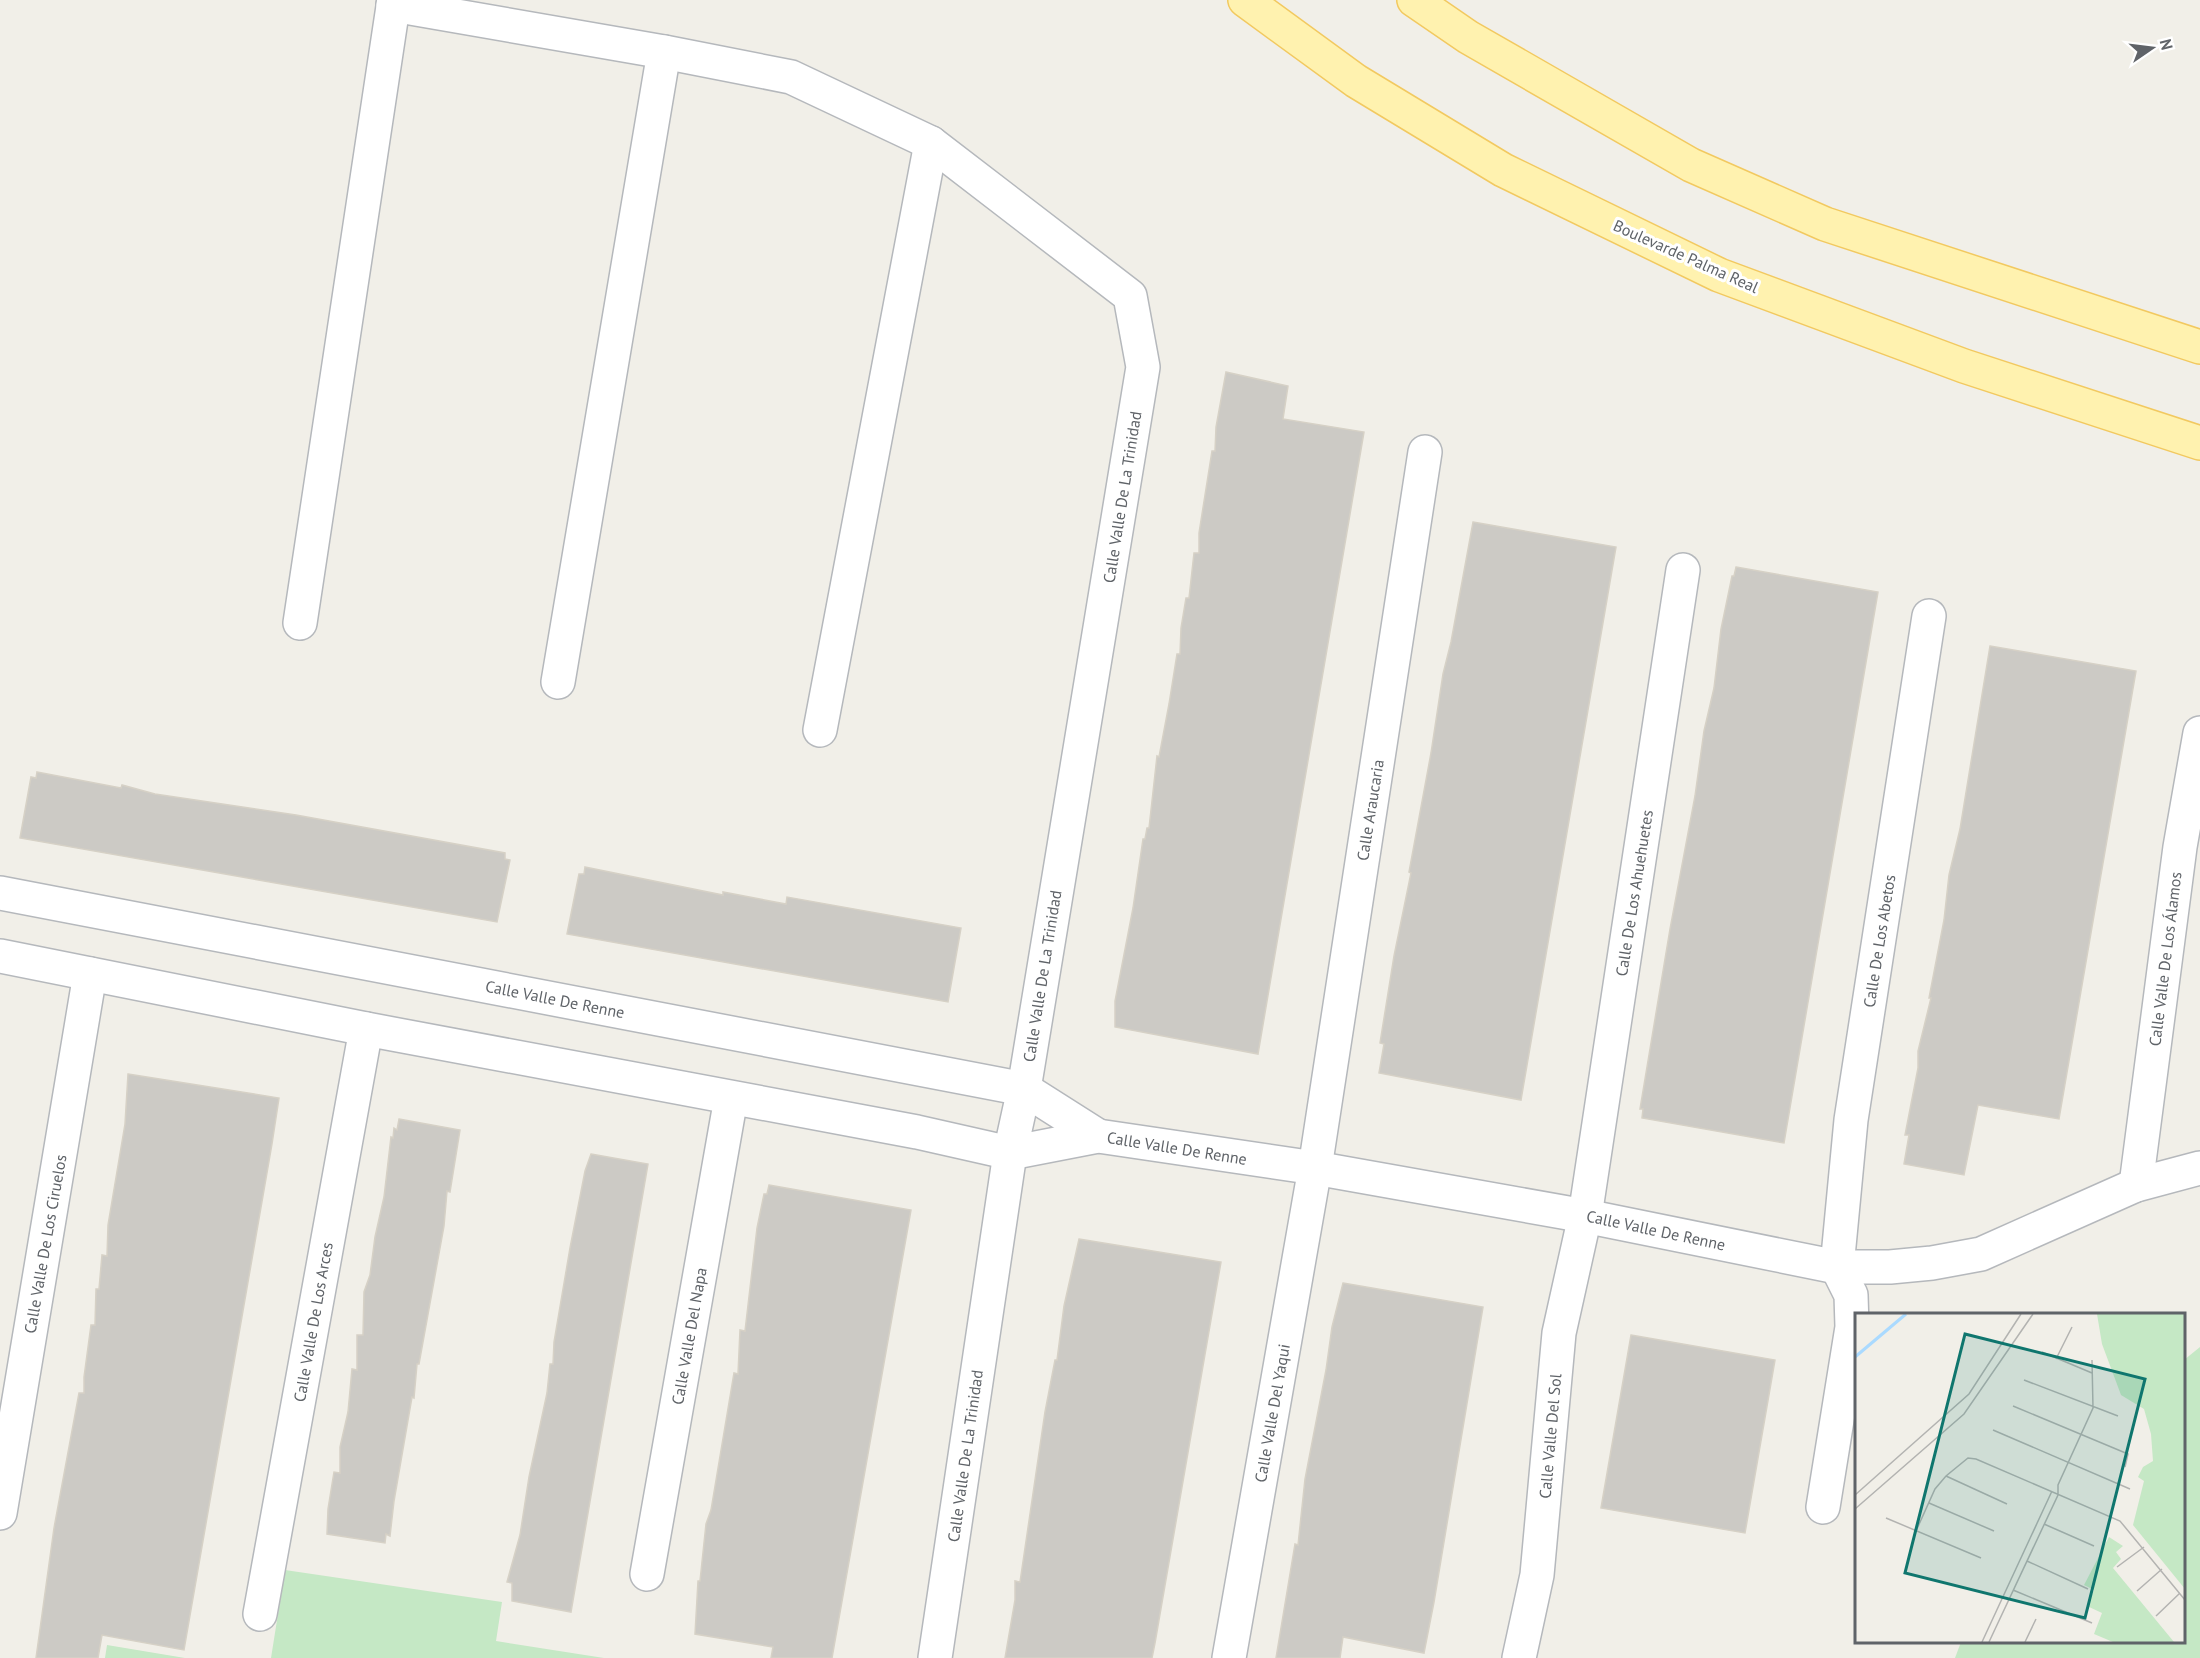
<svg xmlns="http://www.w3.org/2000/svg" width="2200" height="1658" font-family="'PT Sans',sans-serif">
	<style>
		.green { fill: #c5e8c5 }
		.building { fill: #cccac5; stroke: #d6d1c6; stroke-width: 1.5 }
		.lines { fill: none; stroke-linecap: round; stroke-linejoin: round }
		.minor-casing { stroke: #b5b8bc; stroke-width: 36 }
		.major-casing { stroke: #f2c960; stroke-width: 36 }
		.minor { stroke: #fff; stroke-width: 33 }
		.major { stroke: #fff2af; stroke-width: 33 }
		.labels { text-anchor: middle; stroke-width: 6; stroke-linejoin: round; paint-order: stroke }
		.street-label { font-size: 16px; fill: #5f6368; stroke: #fff }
		.inset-river { fill: none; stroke: #aadaff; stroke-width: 3 }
		.inset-road { fill: none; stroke: #b3b3b1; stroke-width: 1.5 }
		.view { fill: #0f766e; fill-opacity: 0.15; stroke: #0f766e; stroke-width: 3 }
		.inset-edge { fill: none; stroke: #5f6368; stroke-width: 3 }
	</style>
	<rect width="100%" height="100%" fill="#f1efe8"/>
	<g class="green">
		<polygon points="2200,1347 2200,1658 1955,1658 1961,1642 2184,1642 2184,1360"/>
		<polygon points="285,1570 502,1602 496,1641 604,1658 271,1658"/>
		<polygon points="107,1645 185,1658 105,1658"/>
	</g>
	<g class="building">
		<polygon points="1226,372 1288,386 1283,419 1364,432 1258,1054 1115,1027 1115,1001 1133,908 1143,839 1145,839 1147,828 1149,828 1157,756 1159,757 1169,704 1177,654 1180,654 1181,628 1186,598 1189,598 1194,553 1199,553 1199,533 1212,451 1215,451 1216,427"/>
		<polygon points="1473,522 1616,547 1521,1100 1379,1073 1384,1044 1380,1043 1394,956 1411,873 1409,872 1431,753 1443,674 1451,642"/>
		<polygon points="1736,567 1878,592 1784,1143 1642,1118 1643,1109 1640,1109 1670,929 1695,796 1704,731 1714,688 1721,629 1732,576 1734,576"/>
		<polygon points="1990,646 2136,671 2059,1119 1978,1105 1964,1175 1904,1164 1909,1135 1905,1135 1918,1068 1918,1051 1931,998 1929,998 1944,920 1949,875 1960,829"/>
		<polygon points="37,772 121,788 122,785 155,794 296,815 505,853 505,859 510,860 497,922 20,838 31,777 36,778"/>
		<polygon points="585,867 723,895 723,892 786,904 787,897 961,928 948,1002 567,934 579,874 584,874"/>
		<polygon points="128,1074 279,1098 272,1144 184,1650 102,1635 98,1658 36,1658 54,1528 79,1393 84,1393 84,1377 91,1325 95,1325 96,1289 99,1289 102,1255 107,1256 108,1225 125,1124"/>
		<polygon points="399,1119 460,1130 450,1192 447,1191 444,1226 419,1364 417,1364 414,1398 412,1397 394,1501 390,1536 386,1534 385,1543 327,1534 328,1509 334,1472 340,1473 340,1447 348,1412 352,1369 357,1370 357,1335 363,1335 364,1292 370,1275 375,1237 384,1197 391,1137 393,1138 394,1128 397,1130"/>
		<polygon points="591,1154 648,1164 571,1612 512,1601 512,1583 507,1582 520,1535 529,1477 547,1393 550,1364 553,1364 554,1342 570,1248 585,1171"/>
		<polygon points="769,1185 911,1210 832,1658 771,1658 773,1647 695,1634 698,1581 700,1581 706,1524 711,1510 734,1373 738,1374 740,1330 745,1331 757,1228 764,1194 767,1194"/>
		<polygon points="1079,1239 1221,1262 1155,1643 1152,1658 1005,1658 1015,1600 1015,1581 1020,1582 1045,1412 1055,1360 1057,1360 1064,1306"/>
		<polygon points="1343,1283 1483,1307 1434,1602 1424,1653 1343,1637 1340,1658 1276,1658 1295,1544 1298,1545 1305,1479 1326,1370 1332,1327"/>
		<polygon points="1631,1335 1775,1360 1745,1533 1601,1508"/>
	</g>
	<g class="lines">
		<g class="minor-casing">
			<g id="minor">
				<polyline points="393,5 664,52 791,77 931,143 1130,296 1143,367 1024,1089 1010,1153 935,1658"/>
				<polyline points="300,623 394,0"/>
				<polyline points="558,682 664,52"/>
				<polyline points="820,730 931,143"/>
				<polyline points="0,893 1024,1089 1098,1136"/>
				<polyline points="0,956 366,1029 917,1132 1010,1153 1098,1136 1315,1168 1585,1216 1837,1267 1890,1267 1932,1263 1981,1254 2136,1185 2200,1168"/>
				<polyline points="2136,1185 2180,847 2200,733"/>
				<polyline points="1823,1507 1852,1327 1851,1295 1837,1267 1851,1120 1929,616"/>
				<polyline points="0,1513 90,974"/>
				<polyline points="647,1574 731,1098"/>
				<polyline points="260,1614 366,1029"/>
				<polyline points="1229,1658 1315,1168 1425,452"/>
				<polyline points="1519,1658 1537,1575 1559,1333 1585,1216 1683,570"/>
			</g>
		</g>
		<g class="major-casing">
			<g id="major">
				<polyline points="1245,0 1356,81 1503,170 1719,275 1964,366 2200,443"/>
				<polyline points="1414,0 1468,37 1691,165 1825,224 2200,347"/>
			</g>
		</g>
		<use href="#minor" class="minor"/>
		<use href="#major" class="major"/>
	</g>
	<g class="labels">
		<g class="street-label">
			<text transform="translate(1686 256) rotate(24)" y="6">Boulevarde Palma Real</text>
			<text transform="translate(1122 497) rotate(-81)" y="6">Calle Valle De La Trinidad</text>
			<text transform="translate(1370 810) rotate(-81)" y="6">Calle Araucaria</text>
			<text transform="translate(1634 893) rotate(-81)" y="6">Calle De Los Ahuehuetes</text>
			<text transform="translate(1879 941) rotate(-81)" y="6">Calle De Los Abetos</text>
			<text transform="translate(2165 959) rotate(-83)" y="6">Calle Valle De Los Álamos</text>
			<text transform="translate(1042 976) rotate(-81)" y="6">Calle Valle De La Trinidad</text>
			<text transform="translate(555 999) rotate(11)" y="6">Calle Valle De Renne</text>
			<text transform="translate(1177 1148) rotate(9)" y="6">Calle Valle De Renne</text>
			<text transform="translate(1656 1230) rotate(12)" y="6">Calle Valle De Renne</text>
			<text transform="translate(45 1244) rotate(-80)" y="6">Calle Valle De Los Ciruelos</text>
			<text transform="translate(313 1322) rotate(-80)" y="6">Calle Valle De Los Arces</text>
			<text transform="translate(689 1336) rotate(-80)" y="6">Calle Valle Del Napa</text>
			<text transform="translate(1272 1413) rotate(-80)" y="6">Calle Valle Del Yaqui</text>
			<text transform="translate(1550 1436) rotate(-85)" y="6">Calle Valle Del Sol</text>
			<text transform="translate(965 1456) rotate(-82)" y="6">Calle Valle De La Trinidad</text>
		</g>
	</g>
	<g transform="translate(1855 1313)">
		<rect width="330" height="330" fill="#f1efe8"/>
		<path d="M242 1H330V276L278 212 289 168 283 164 288 154 298 148 296 121 289 96 266 82 247 31ZM254 224 268 233 261 239 266 246 258 255 319 329H258L239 321 247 300 232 293 239 277 229 272Z" fill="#c5e8c5"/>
		<path class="inset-river" d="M0 44 51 1"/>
		<path class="inset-road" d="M187 39 237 60M201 46 217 14M169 67 263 103M158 93 273 141 270 154M138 117 275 176M91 163 152 191M0 182 114 81 166 1M74 190 139 218M0 196 109 101 178 1M31 205 126 245M189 211 239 233M61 218 80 176 91 163 113 145 121 146 265 208 330 287M172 248 233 276M262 254 289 234M158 277 237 310M282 278 307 256M301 303 325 280M127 329 197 178M134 329 203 182V172L238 95 237 47M170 329 181 306"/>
		<path class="view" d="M110 21 290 66 230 305 50 260Z"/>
		<rect width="330" height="330" class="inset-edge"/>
	</g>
	<g transform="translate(2152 48) rotate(76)" stroke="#ffffff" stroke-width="4.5" paint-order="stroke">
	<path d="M0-4.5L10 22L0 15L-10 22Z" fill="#5f6368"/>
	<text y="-9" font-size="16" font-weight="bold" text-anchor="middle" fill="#5f6368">N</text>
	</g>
</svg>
